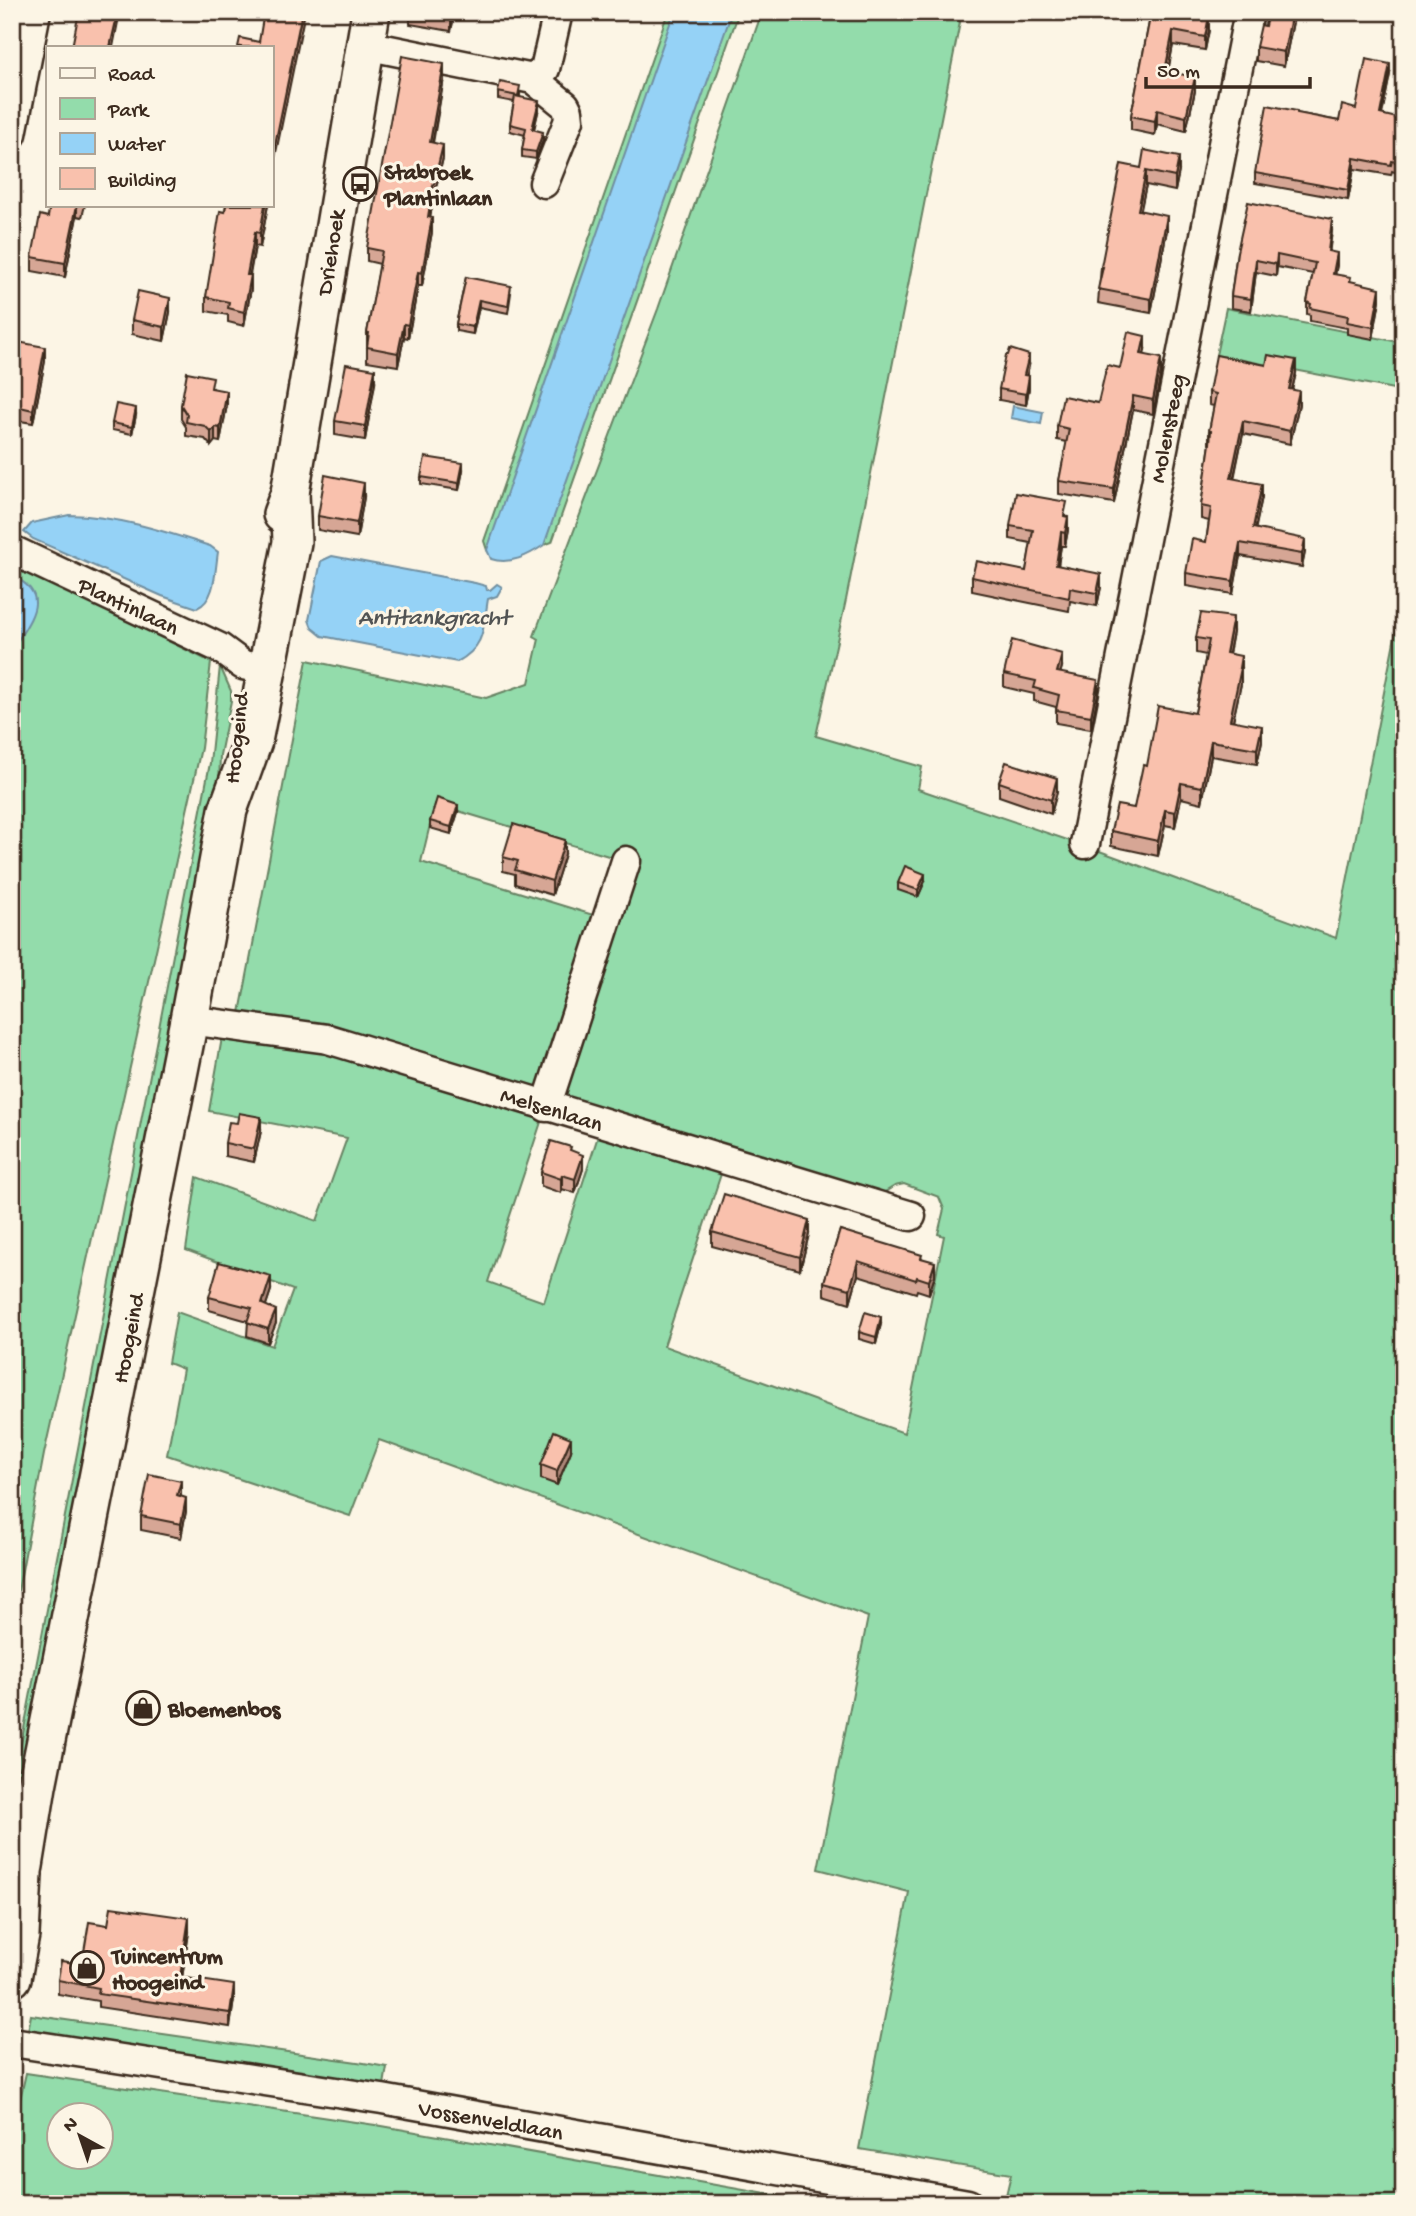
<svg xmlns="http://www.w3.org/2000/svg" width="1416" height="2216" font-family="'Gochi Hand',sans-serif">
	<style>
		.green { fill: #93dcab; stroke: #678364; stroke-width: 2; fill-rule: evenodd }
		.water { fill: #95d2f6; stroke: #718fa0; stroke-width: 2 }
		.lines { fill: none; stroke-linecap: round; stroke-linejoin: round }
		.minor-casing { stroke: #3b2a1e; stroke-width: 33 }
		.major-casing { stroke: #3b2a1e; stroke-width: 42 }
		.minor { stroke: #fcf5e5; stroke-width: 28 }
		.major { stroke: #fcf5e5; stroke-width: 37 }
		.wall { fill: #d6a695; stroke: #3b2a1e; stroke-width: 2 }
		.shaded-wall { fill: #ae8779; stroke: #3b2a1e; stroke-width: 2 }
		.building { fill: #f9c1ad; stroke: #3b2a1e; stroke-width: 2 }
		.labels { text-anchor: middle; stroke-width: 6; stroke-linejoin: round; paint-order: stroke }
		.poi-label { font-size: 23px; font-weight: bold; fill: #3b2a1e; stroke: #fcf5e5; text-anchor: start }
		.street-label { font-size: 23px; fill: #3b2a1e; stroke: #fcf5e5 }
		.water-label { font-size: 24px; font-style: italic; fill: #525454; stroke: #fcf5e5 }
	</style>
	<rect width="100%" height="100%" fill="#fcf5e5"/>
	<filter id="ink" filterUnits="userSpaceOnUse"><feTurbulence type="fractalNoise" baseFrequency=".0143" numOctaves="2"/><feDisplacementMap in="SourceGraphic" scale="14" xChannelSelector="R" yChannelSelector="G"/><feConvolveMatrix kernelMatrix="1 2 1 2 8 2 1 2 1" color-interpolation-filters="sRGB"/></filter>
	<g filter="url(#ink)">
		<g class="green">
			<polygon points="668,12 680,12 495,544 487,550 484,541"/>
			<polygon points="726,12 739,12 552,542 544,545 542,537"/>
			<path d="M762 12H962L846 600 816 736 922 767 918 789 1094 849 1336 938 1404 590V2204H1004L1011 2174 859 2149 909 1892 818 1869 868 1617 379 1440 350 1516 167 1455 183 1369 168 1363 177 1312 272 1346 293 1290 186 1250 197 1177 317 1221 347 1138 209 1111 223 1032 313 1042 544 1113 488 1282 544 1302 600 1130 723 1168 664 1346 904 1433 944 1236 938 1234 944 1209 939 1197 904 1184 895 1186 878 1196 239 1018 307 660 486 698 529 683 539 639 534 636 658 309ZM435 804 625 861 606 919 421 862Z"/>
			<polygon points="1226,308 1404,343 1404,391 1216,355"/>
			<polygon points="12,564 211,662 201,748 44,1454 12,1623"/>
			<polygon points="220,666 231,691 231,701 220,755 219,786 12,1853 12,1791 210,763"/>
			<polygon points="31,2015 364,2063 387,2067 384,2085 28,2031"/>
			<path d="M26 2073 382 2126 823 2204H12V2135ZM60 2114H102V2156H60Z"/>
		</g>
		<g class="water">
			<path d="M674 12H732L544 545C528 556 510 565 491 559L487 550Z"/>
			<polygon points="1013,406 1043,412 1041,424 1011,418"/>
			<path d="M69 515C118 516 163 531 210 546L218 552C215 570 216 600 197 608L162 596 33 539 24 532 32 523Z"/>
			<path d="M332 556 475 583 486 586 487 590H490L497 584 502 587 497 596 488 599C483 628 486 646 457 662L322 636 312 628 309 620 321 561Z"/>
			<path d="M12 576C56 596 26 623 12 651Z"/>
		</g>
		<g class="lines">
			<g class="minor-casing">
				<g id="minor">
					<polyline points="365,45 533,79 565,105 568,111 569,120 544,183"/>
					<polyline points="533,79 545,69 558,12"/>
					<polyline points="12,134 36,12"/>
					<polyline points="12,550 220,648 243,665 267,670"/>
					<polyline points="1085,844 1249,12"/>
					<polyline points="189,1020 328,1039 911,1216"/>
					<polyline points="546,1107 626,861"/>
					<polyline points="12,2042 382,2099 968,2204"/>
				</g>
			</g>
			<g class="major-casing">
				<g id="major">
					<polyline points="282,514 290,493 371,12"/>
					<polyline points="12,1898 24,1866 37,1786 189,1020 228,810 253,741 292,542 290,493"/>
					<polyline points="12,1978 20,1935 23,1874"/>
				</g>
			</g>
			<use href="#minor" class="minor"/>
			<use href="#major" class="major"/>
		</g>
		<g class="wall">
			<polygon points="410,12 455,12 451,31 410,24"/>
			<polygon points="1151,12 1209,30 1205,50 1173,45 1168,72 1195,91 1186,131 1157,124 1155,135 1131,130 1131,116"/>
			<polygon points="1268,12 1295,12 1284,66 1256,61 1256,47 1265,26"/>
			<polygon points="1390,74 1382,114 1401,128 1404,129 1404,175 1392,171 1391,175 1354,169 1348,200 1255,183 1255,173 1297,113 1339,121 1356,109"/>
			<polygon points="444,78 433,143 443,158 433,200 430,218 432,232 422,286 418,286 408,338 404,337 398,366 367,361 367,333 380,264 367,261 367,248"/>
			<polygon points="498,92 520,93 520,97 539,108 534,130 543,139 536,159 522,157 522,150 525,135 510,131 510,124 514,102 498,99"/>
			<polygon points="1141,168 1179,171 1175,191 1146,185 1140,211 1167,230 1151,313 1098,303 1101,267"/>
			<polygon points="50,205 85,205 82,217 77,216 65,277 32,271 32,257 48,217"/>
			<polygon points="226,205 268,205 260,247 255,246 250,275 251,289 244,326 228,322 228,315 206,311 206,297"/>
			<polygon points="1332,231 1329,251 1337,265 1335,274 1351,282 1380,300 1373,339 1347,334 1347,328 1310,321 1310,315 1307,314 1307,302 1313,274 1277,267 1276,276 1256,272 1251,311 1231,308 1231,296 1237,252"/>
			<polygon points="466,277 511,293 508,313 479,307 473,334 456,331 456,324"/>
			<polygon points="170,312 164,341 132,334 132,320"/>
			<polygon points="12,341 45,361 33,423 20,421 18,430 12,429"/>
			<polygon points="1145,350 1144,355 1161,372 1153,414 1133,410 1114,503 1059,494 1059,481 1067,442 1057,440 1057,426 1098,403 1120,368"/>
			<polygon points="1029,366 1026,376 1029,388 1026,405 999,400 999,389"/>
			<polygon points="1296,373 1292,390 1299,404 1290,444 1243,434 1234,479 1262,497 1255,529 1305,552 1302,567 1240,556 1233,594 1186,586 1186,573 1206,542 1209,521 1201,519 1201,506 1210,444 1209,444 1209,431 1214,406 1209,405 1209,392"/>
			<polygon points="375,383 365,440 335,435 335,421"/>
			<polygon points="213,388 227,405 220,442 215,441 211,446 205,439 186,436 186,427 181,419 181,405"/>
			<polygon points="136,415 132,434 112,430 112,423"/>
			<polygon points="463,470 459,490 421,484 421,477"/>
			<polygon points="364,497 357,537 318,530 318,516"/>
			<polygon points="1066,516 1068,530 1065,546 1061,546 1058,565 1101,587 1097,606 1070,601 1069,611 972,591 972,577 1026,571 1031,543 1010,539 1010,526"/>
			<polygon points="1233,632 1229,654 1241,672 1241,684 1233,720 1262,741 1257,764 1211,756 1202,803 1181,798 1175,827 1165,825 1158,856 1111,846 1111,831 1134,808 1147,766 1195,713 1206,655 1196,653 1196,638"/>
			<polygon points="1062,667 1060,673 1098,693 1091,729 1056,723 1056,707 1034,701 1034,694 1004,687 1004,674"/>
			<polygon points="999,782 1057,792 1051,814 999,796"/>
			<polygon points="458,812 451,834 430,828 430,821"/>
			<polygon points="565,854 552,895 515,884 515,874 503,871 503,857"/>
			<polygon points="925,881 918,897 898,890 898,883"/>
			<polygon points="261,1131 254,1162 225,1156 225,1143"/>
			<polygon points="571,1151 583,1169 575,1193 562,1189 561,1193 541,1186 541,1172"/>
			<polygon points="840,1230 922,1258 935,1275 929,1294 917,1290 916,1293 858,1275 850,1303 824,1295 824,1282"/>
			<polygon points="712,1232 809,1234 800,1270 712,1246"/>
			<polygon points="271,1290 266,1305 276,1323 268,1343 247,1336 248,1321 209,1310 209,1297"/>
			<polygon points="881,1324 876,1344 859,1339 859,1332"/>
			<polygon points="571,1451 557,1485 541,1479 541,1465"/>
			<polygon points="180,1496 186,1511 181,1538 141,1530 141,1516"/>
			<polygon points="108,1925 189,1932 182,1978 234,1999 230,2027 98,2007 98,2001 58,1994 58,1980 82,1964"/>
		</g>
		<g class="shaded-wall">
			<polygon points="118,12 120,12 113,47 110,47"/>
			<polygon points="302,12 305,12 271,177 271,164"/>
			<polygon points="452,12 455,12 451,31 451,17"/>
			<polygon points="1292,12 1295,12 1284,66 1284,52"/>
			<polygon points="1209,16 1209,30 1205,50 1205,37"/>
			<polygon points="1173,31 1173,45 1165,85 1165,71"/>
			<polygon points="444,64 444,78 430,156 430,142"/>
			<polygon points="1390,64 1390,74 1380,124 1380,114"/>
			<polygon points="1195,77 1195,91 1186,131 1186,117"/>
			<polygon points="539,101 539,108 532,136 532,129"/>
			<polygon points="1157,110 1157,124 1155,135 1155,121"/>
			<polygon points="543,132 543,139 536,159 536,152"/>
			<polygon points="443,145 443,158 433,200 428,231 428,217 433,186"/>
			<polygon points="1179,157 1179,171 1175,191 1175,177"/>
			<polygon points="1354,158 1354,169 1348,200 1348,190"/>
			<polygon points="1146,171 1146,185 1138,224 1138,210"/>
			<polygon points="77,205 77,216 65,277 65,263"/>
			<polygon points="265,205 268,205 260,247 260,233"/>
			<polygon points="1167,216 1167,230 1151,313 1151,299"/>
			<polygon points="432,218 432,232 422,286 422,273"/>
			<polygon points="1332,219 1332,231 1328,263 1328,251"/>
			<polygon points="255,232 255,246 247,288 247,275"/>
			<polygon points="1337,253 1337,265 1333,286 1333,274"/>
			<polygon points="1277,255 1277,267 1276,276 1276,264"/>
			<polygon points="1256,260 1256,272 1251,311 1251,299"/>
			<polygon points="418,272 418,286 408,338 408,325"/>
			<polygon points="251,275 251,289 244,326 244,312"/>
			<polygon points="1380,288 1380,300 1373,339 1373,327"/>
			<polygon points="170,298 170,312 164,341 164,327"/>
			<polygon points="479,300 479,307 473,334 473,327"/>
			<polygon points="404,324 404,337 398,366 398,353"/>
			<polygon points="1145,336 1145,350 1141,368 1141,354"/>
			<polygon points="45,347 45,361 33,423 33,410"/>
			<polygon points="1029,355 1029,366 1024,387 1024,375"/>
			<polygon points="1161,358 1161,372 1153,414 1153,400"/>
			<polygon points="1296,360 1296,373 1289,402 1289,389"/>
			<polygon points="375,369 375,383 365,440 365,426"/>
			<polygon points="1029,376 1029,388 1026,405 1026,394"/>
			<polygon points="227,391 227,405 220,442 220,428"/>
			<polygon points="1299,391 1299,404 1290,444 1290,431"/>
			<polygon points="1133,396 1133,410 1114,503 1114,489"/>
			<polygon points="20,407 20,421 18,430 18,416"/>
			<polygon points="136,408 136,415 132,434 132,427"/>
			<polygon points="1243,421 1243,434 1231,491 1231,478"/>
			<polygon points="215,427 215,441 211,446 211,432"/>
			<polygon points="463,463 463,470 459,490 459,483"/>
			<polygon points="364,483 364,497 357,537 357,523"/>
			<polygon points="1262,484 1262,497 1253,541 1253,528"/>
			<polygon points="1068,517 1068,530 1065,546 1065,533"/>
			<polygon points="1061,532 1061,546 1056,578 1056,565"/>
			<polygon points="1305,539 1305,552 1302,567 1302,554"/>
			<polygon points="1240,543 1240,556 1233,594 1233,581"/>
			<polygon points="1101,574 1101,587 1097,606 1097,593"/>
			<polygon points="1233,617 1233,632 1226,668 1226,653"/>
			<polygon points="1062,654 1062,667 1057,685 1057,672"/>
			<polygon points="1241,656 1241,684 1230,735 1230,720"/>
			<polygon points="1098,680 1098,693 1091,729 1091,716"/>
			<polygon points="1262,726 1262,741 1257,764 1257,749"/>
			<polygon points="1211,741 1211,756 1202,803 1202,787"/>
			<polygon points="1057,778 1057,792 1051,814 1051,800"/>
			<polygon points="1181,783 1181,798 1175,827 1175,812"/>
			<polygon points="458,805 458,812 451,834 451,827"/>
			<polygon points="1165,810 1165,825 1158,856 1158,841"/>
			<polygon points="565,840 565,854 552,895 552,881"/>
			<polygon points="925,874 925,881 918,897 918,890"/>
			<polygon points="261,1117 261,1131 254,1162 254,1149"/>
			<polygon points="583,1155 583,1169 575,1193 575,1179"/>
			<polygon points="562,1175 562,1189 561,1193 561,1179"/>
			<polygon points="809,1220 809,1234 800,1270 800,1257"/>
			<polygon points="858,1261 858,1275 850,1303 850,1289"/>
			<polygon points="935,1262 935,1275 929,1294 929,1281"/>
			<polygon points="271,1276 271,1290 262,1317 262,1304"/>
			<polygon points="276,1310 276,1323 268,1343 268,1329"/>
			<polygon points="881,1317 881,1324 876,1344 876,1337"/>
			<polygon points="571,1438 571,1451 557,1485 557,1471"/>
			<polygon points="181,1481 181,1495 177,1509 177,1495"/>
			<polygon points="186,1498 186,1511 181,1538 181,1524"/>
			<polygon points="189,1918 189,1932 180,1991 180,1977"/>
			<polygon points="234,1985 234,1999 230,2027 230,2013"/>
		</g>
		<g class="building">
			<polygon points="79,12 118,12 110,47 72,47"/>
			<polygon points="264,12 302,12 271,164 271,47 238,47 240,38 259,42"/>
			<polygon points="421,12 452,12 451,17"/>
			<polygon points="1151,12 1190,12 1209,16 1205,37 1173,31 1165,71 1195,77 1186,117 1157,110 1155,121 1131,116"/>
			<polygon points="1268,12 1292,12 1284,52 1256,47 1261,25 1265,26"/>
			<polygon points="402,56 444,64 430,142 443,145 433,186 428,217 432,218 422,273 418,272 408,325 404,324 398,353 367,347 369,333 367,333 382,251 367,248"/>
			<polygon points="1366,59 1390,64 1380,114 1401,119 1399,128 1404,129 1404,164 1392,161 1391,165 1354,158 1348,190 1255,173 1267,105 1297,111 1297,113 1339,121 1342,105 1356,109"/>
			<polygon points="500,82 520,86 518,96 498,92"/>
			<polygon points="515,96 539,101 532,129 543,132 536,152 522,150 526,128 510,124"/>
			<polygon points="1144,150 1179,157 1175,177 1146,171 1138,210 1167,216 1151,299 1098,289 1103,267 1101,267 1121,164 1141,168"/>
			<polygon points="1248,202 1332,219 1328,251 1337,253 1333,274 1351,277 1350,281 1380,288 1373,327 1347,322 1348,316 1310,308 1311,304 1307,302 1315,263 1277,255 1276,264 1256,260 1251,299 1231,296 1237,252"/>
			<polygon points="50,205 77,205 65,263 32,257 40,215 48,217"/>
			<polygon points="226,205 265,205 260,233 255,232 247,275 251,275 244,312 228,308 229,302 206,297 220,211 225,212"/>
			<polygon points="466,277 511,286 508,306 479,300 473,327 456,324"/>
			<polygon points="138,291 170,298 164,327 132,320"/>
			<polygon points="1128,332 1145,336 1141,354 1161,358 1153,400 1133,396 1114,489 1059,481 1069,429 1057,426 1063,396 1098,403 1107,365 1120,368"/>
			<polygon points="12,341 45,347 33,410 20,407 18,416 12,415"/>
			<polygon points="1010,349 1029,355 1024,375 1029,376 1026,394 999,389 1006,355 1008,355"/>
			<polygon points="1216,355 1266,365 1268,355 1296,360 1289,389 1299,391 1290,431 1243,421 1231,478 1262,484 1253,528 1305,539 1302,554 1240,543 1233,581 1186,573 1192,539 1206,542 1211,508 1201,506 1210,444 1211,431 1209,431 1216,394 1209,392"/>
			<polygon points="346,364 375,369 365,426 335,421"/>
			<polygon points="187,372 213,377 211,388 227,391 220,428 215,427 211,432 205,426 186,422 187,415 181,405"/>
			<polygon points="116,404 136,408 132,427 112,423"/>
			<polygon points="425,457 463,463 459,483 421,477"/>
			<polygon points="325,475 364,483 357,523 318,516"/>
			<polygon points="1016,493 1067,502 1064,516 1068,517 1065,533 1061,532 1056,565 1101,574 1097,593 1070,588 1069,598 972,577 976,561 1026,571 1033,530 1010,526"/>
			<polygon points="1201,613 1233,617 1226,653 1241,656 1239,668 1241,668 1230,720 1262,726 1257,749 1211,741 1202,787 1181,783 1175,812 1165,810 1158,841 1111,831 1117,805 1134,808 1143,765 1147,766 1158,706 1195,713 1209,640 1196,638"/>
			<polygon points="1012,640 1062,654 1057,672 1098,680 1091,716 1056,710 1059,695 1034,688 1036,681 1004,674"/>
			<polygon points="1006,762 1057,778 1051,800 999,782"/>
			<polygon points="437,798 458,805 451,827 430,821"/>
			<polygon points="513,824 565,840 552,881 515,870 518,861 503,857"/>
			<polygon points="905,866 925,874 918,890 898,883"/>
			<polygon points="239,1113 261,1117 254,1149 225,1143 229,1122 237,1123"/>
			<polygon points="551,1141 571,1147 570,1150 583,1155 575,1179 562,1175 561,1179 541,1172"/>
			<polygon points="724,1194 809,1220 800,1257 712,1232"/>
			<polygon points="840,1230 922,1255 921,1258 935,1262 929,1281 917,1277 916,1280 858,1261 850,1289 824,1282"/>
			<polygon points="219,1262 271,1276 262,1304 276,1310 268,1329 247,1322 252,1308 209,1297"/>
			<polygon points="865,1312 881,1317 876,1337 859,1332"/>
			<polygon points="554,1431 571,1438 557,1471 541,1465"/>
			<polygon points="149,1474 181,1481 177,1495 186,1498 181,1524 141,1516"/>
			<polygon points="111,1907 189,1918 180,1977 234,1985 230,2013 98,1994 99,1988 58,1980 61,1961 82,1964 89,1922 108,1925"/>
		</g>
	</g>
	<defs>
		<g id="bus-ring" transform="scale(1.75)"><circle r="9.5" fill="#fcf5e5" stroke="#3b2a1e" stroke-width="1.5"/><path d="M-5-6H5V4H4V6H2V4H-2V6H-4V4H-5ZM-3.5-4V0h7V-4ZM-3.5 1.2v1.5H-2V1.2ZM2 1.2v1.5H3.5V1.2Z" fill="#3b2a1e"/></g>
		<g id="shop-ring" transform="scale(1.75)"><circle r="9.5" fill="#fcf5e5" stroke="#3b2a1e" stroke-width="1.5"/><path d="M-5-2.5h2.3a2.7 3.5 0 0 1 5.4 0H5L5.5 6h-11ZM-1.5-2.5h3a1.5 2.3 0 0 0-3 0Z" fill="#3b2a1e"/></g>
	</defs>
	<g fill-rule="evenodd">
		<use href="#bus-ring" x="360" y="184"/>
		<use href="#shop-ring" x="143" y="1708"/>
		<use href="#shop-ring" x="87" y="1968"/>
	</g>
	<g class="labels">
		<g class="poi-label">
			<text x="384" y="179">Stabroek<tspan x="384" dy="26">Plantinlaan</tspan></text>
			<text x="168" y="1716">Bloemenbos</text>
			<text x="112" y="1963">Tuincentrum<tspan x="112" dy="26">Hoogeind</tspan></text>
		</g>
		<g class="street-label">
			<text transform="translate(329 252) rotate(-81)" y="8">Driehoek</text>
			<text transform="translate(1166 428) rotate(-79)" y="8">Molensteeg</text>
			<text transform="translate(129 605) rotate(25)" y="8">Plantinlaan</text>
			<text transform="translate(235 738) rotate(-84)" y="8">Hoogeind</text>
			<text transform="translate(552 1108) rotate(17)" y="8">Melsenlaan</text>
			<text transform="translate(127 1338) rotate(-79)" y="8">Hoogeind</text>
			<text transform="translate(491 2119) rotate(10)" y="8">Vossenveldlaan</text>
		</g>
		<g class="water-label">
			<text x="434" y="624">Antitankgracht</text>
		</g>
	</g>
	<rect width="1416" height="2216" fill="none" stroke="#fcf5e5" stroke-width="42"/>
	<rect x="21" y="21" width="1374" height="2174" fill="none" stroke="#3b2a1e" stroke-width="2.5" filter="url(#ink)"/>
	<rect x="46" y="46" width="228" height="161" fill="#fcf5e5" stroke="#afa495" stroke-width="2"/>
	<rect x="60" y="68" width="35" height="10" fill="#fcf5e5" stroke="#afa495" stroke-width="2"/>
	<text x="108" y="80" font-size="21" fill="#3b2a1e">Road</text>
	<rect x="60" y="98" width="35" height="21" fill="#93dcab" stroke="#afa495" stroke-width="2"/>
	<text x="108" y="116" font-size="21" fill="#3b2a1e">Park</text>
	<rect x="60" y="133" width="35" height="21" fill="#95d2f6" stroke="#afa495" stroke-width="2"/>
	<text x="108" y="150" font-size="21" fill="#3b2a1e">Water</text>
	<rect x="60" y="168" width="35" height="21" fill="#f9c1ad" stroke="#afa495" stroke-width="2"/>
	<text x="108" y="186" font-size="21" fill="#3b2a1e">Building</text>
	<g transform="translate(80 2136) rotate(320)"><circle r="33" fill="#fcf5e5" stroke="#afa495" stroke-width="2"/>
	<path d="M0-5L12 26L0 18L-12 26Z" fill="#3b2a1e"/>
	<text y="-10" font-size="19" font-weight="bold" text-anchor="middle" fill="#3b2a1e">N</text>
	</g>
	<path d="M1146 77v10h164v-10" fill="none" stroke="#3b2a1e" stroke-width="3.5"/>
	<text x="1157" y="77" font-size="21" fill="#3b2a1e" stroke="#fcf5e5" stroke-width="5" paint-order="stroke">50 m</text>
</svg>
